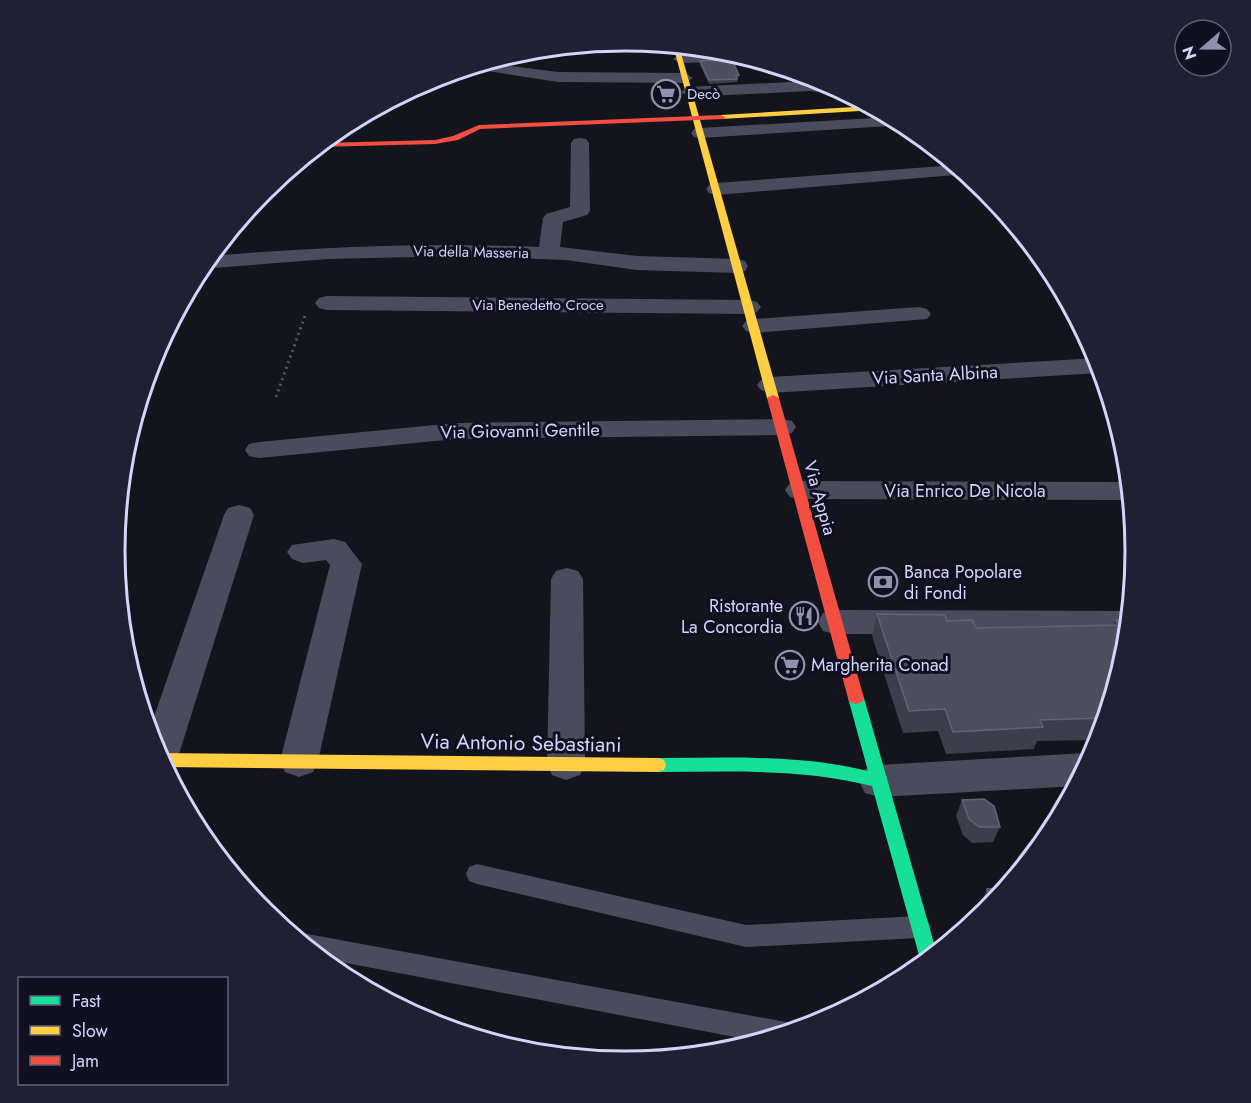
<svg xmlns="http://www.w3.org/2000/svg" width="1251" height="1103" font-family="Jost,sans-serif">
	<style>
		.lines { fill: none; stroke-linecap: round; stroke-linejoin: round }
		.path-far1 { stroke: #4b5962; stroke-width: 2; stroke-dasharray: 1.5 3; stroke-linecap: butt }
		.path { stroke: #4b5962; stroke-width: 3; stroke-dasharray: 2 4; stroke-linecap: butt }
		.lane { fill: #4a4b5d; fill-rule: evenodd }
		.street { fill: #4a4b5d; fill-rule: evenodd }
		.fast { fill: #16e098; fill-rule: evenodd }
		.slow { fill: #ffcf43; fill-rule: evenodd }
		.jam { fill: #f24e42; fill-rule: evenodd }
		.wall { fill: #3d3d4c }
		.building { fill: #4e4e5f; stroke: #636377; stroke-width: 1.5 }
		.labels { text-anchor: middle; stroke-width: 6; stroke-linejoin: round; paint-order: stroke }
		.far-poi-label { font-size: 15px; fill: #d4d4fb; stroke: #111021; text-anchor: start }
		.far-street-label { font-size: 15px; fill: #d4d4fb; stroke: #111021 }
		.street-label { font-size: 18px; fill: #d4d4fb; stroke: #111021 }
		.poi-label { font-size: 18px; fill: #d4d4fb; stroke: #111021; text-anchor: start }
		.near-street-label { font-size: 21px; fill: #d4d4fb; stroke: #111021 }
		.rim { fill: none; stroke: #d4d4fb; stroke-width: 3 }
	</style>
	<rect width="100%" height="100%" fill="#14141d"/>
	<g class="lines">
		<polyline class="path-far1" points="293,167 311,160"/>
		<polyline class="path" points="276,397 306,313"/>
		<g class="lane">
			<polygon points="477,864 746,925 919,916 927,919 931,927 927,935 919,938 746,947 477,884 469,881 466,874 469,867"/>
			<polygon points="302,933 786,1022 795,1025 797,1031 761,1042 320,958 293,937"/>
		</g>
		<g class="street">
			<polygon points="626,40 654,43 647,47 521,56 515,54 526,50"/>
			<polygon points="734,53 753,59 747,61 680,63 673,59 680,55"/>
			<polygon points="485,63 558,72 685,73 693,78 685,83 558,82 468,68"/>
			<polygon points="810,81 829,84 835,88 827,93 810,91 689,97 681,92 689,87"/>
			<polygon points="892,117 906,125 700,138 694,137 691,133 694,129 700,128"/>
			<path d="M580 138 586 139 589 143 590 211 587 215 563 222 560 247 637 256 737 259 745 261 748 266 745 271 737 273 637 270 566 260 459 256 328 259 200 269 210 256C320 247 429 242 539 247L543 218 546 214 570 207 571 143 574 139Z"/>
			<polygon points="956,165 967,174 716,195 709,193 706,189 709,185 716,183"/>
			<polygon points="327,296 749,300 757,302 761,307 757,312 749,314 327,310 319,308 315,303 319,298"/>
			<polygon points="919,307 927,309 931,314 927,319 754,333 746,331 742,326 746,321 754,319"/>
			<polygon points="1098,358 1102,372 1100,373 770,393 761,390 757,385 761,380 770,377"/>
			<polygon points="782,419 792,421 796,427 792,433 782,435 456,439 259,458 249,456 245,450 249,444 259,442 456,423"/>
			<polygon points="800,481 1130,482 1131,500 800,499 790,497 785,490 790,483"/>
			<polygon points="239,505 250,508 254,515 178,757 173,768 166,770 153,747 149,731 224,515 228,508"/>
			<polygon points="334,539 345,542 362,564 318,761 313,772 299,777 285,772 280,761 330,565 326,560 303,563 292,559 287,552 292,545"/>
			<polygon points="567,568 578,571 583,579 585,764 580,775 566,780 552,775 547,764 551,579 556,571"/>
			<polygon points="835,610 1129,611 1131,611 1128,635 835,634 823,631 818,622 823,613"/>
			<polygon points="1086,753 1093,755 1077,786 879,797 865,793 859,781 865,769 879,765"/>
		</g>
		<path class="fast" d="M856 692 862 694 864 698 937 954 922 966 872 786C802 768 730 772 658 772L652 770 650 765 652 760 658 758C728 758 800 754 868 771L848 698 850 694Z"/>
		<g class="slow">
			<polygon points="673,45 679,46 779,398 777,400 769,400 767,398"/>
			<polygon points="871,106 877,110 721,119 717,117 721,115"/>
			<polygon points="160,753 658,758 664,760 666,765 664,770 658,772 164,767 157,754"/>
		</g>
		<g class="jam">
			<polygon points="721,115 725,117 724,119 480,129 458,140 435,144 317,147 322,143 435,140 453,136 479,125"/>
			<polygon points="773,395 779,398 864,698 862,702 856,704 850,702 848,698 767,398"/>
		</g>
	</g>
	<g class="wall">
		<polygon points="696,47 726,50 729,51 698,52"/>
		<polygon points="700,61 739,75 737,82 709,84 700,65"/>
		<polygon points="877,614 947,621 976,628 1113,625 1116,620 1130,620 1127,652 1100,740 1037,741 1034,749 946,754 938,731 903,733 872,636"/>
		<polygon points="962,800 1000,827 993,842 972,843 963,835 956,816"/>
		<polygon points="1007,888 987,913 976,921 975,917 987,889"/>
	</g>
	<g class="building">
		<polygon points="732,60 739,75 736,75 737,79 709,80 700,61"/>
		<polygon points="877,614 945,615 947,621 972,620 976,628 1118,625 1116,620 1130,620 1127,652 1106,718 1040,720 1043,727 953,732 945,709 909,711"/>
		<polygon points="984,799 994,806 1000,827 979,827 969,819 962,800"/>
		<polygon points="1007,888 993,906 987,889"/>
	</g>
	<defs>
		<g id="supermarket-ring" transform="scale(1.5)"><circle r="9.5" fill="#111021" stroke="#9191ad" stroke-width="1.5"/><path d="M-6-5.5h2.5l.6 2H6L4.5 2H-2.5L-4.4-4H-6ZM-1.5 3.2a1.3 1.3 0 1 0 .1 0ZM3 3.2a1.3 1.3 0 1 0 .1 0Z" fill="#9191ad"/></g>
		<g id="bank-ring" transform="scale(1.5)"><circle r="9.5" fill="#111021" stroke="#9191ad" stroke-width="1.5"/><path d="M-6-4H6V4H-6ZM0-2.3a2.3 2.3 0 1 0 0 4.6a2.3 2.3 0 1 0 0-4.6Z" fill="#9191ad"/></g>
		<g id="restaurant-ring" transform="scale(1.5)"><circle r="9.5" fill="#111021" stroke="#9191ad" stroke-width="1.5"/><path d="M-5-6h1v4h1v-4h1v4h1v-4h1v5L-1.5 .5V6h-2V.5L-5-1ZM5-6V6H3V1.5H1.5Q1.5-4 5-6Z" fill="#9191ad"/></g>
	</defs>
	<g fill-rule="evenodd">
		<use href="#supermarket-ring" x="666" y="94"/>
		<use href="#bank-ring" x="883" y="582"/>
		<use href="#restaurant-ring" x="804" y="616"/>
		<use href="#supermarket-ring" x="790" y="665"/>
	</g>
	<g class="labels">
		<g class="far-poi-label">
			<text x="687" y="99">Decò</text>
		</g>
		<g class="far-street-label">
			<text transform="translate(471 252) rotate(1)" y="5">Via della Masseria</text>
			<text x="538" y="310">Via Benedetto Croce</text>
		</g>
		<g class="street-label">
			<text transform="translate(935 375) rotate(-3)" y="6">Via Santa Albina</text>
			<text transform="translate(520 431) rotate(-1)" y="6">Via Giovanni Gentile</text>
			<text x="965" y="497">Via Enrico De Nicola</text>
			<text transform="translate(820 498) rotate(74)" y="6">Via Appia</text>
		</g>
		<g class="poi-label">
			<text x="904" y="578">Banca Popolare<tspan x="904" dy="21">di Fondi</tspan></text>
			<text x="783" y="612" text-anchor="end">Ristorante<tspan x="783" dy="21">La Concordia</tspan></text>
			<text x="811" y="671">Margherita Conad</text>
		</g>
		<g class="near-street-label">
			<text transform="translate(521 743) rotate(1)" y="7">Via Antonio Sebastiani</text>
		</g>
	</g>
	<path d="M0 0H1251V1103H0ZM125 551a500 500 0 1 1 1000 0a500 500 0 1 1-1000 0Z" fill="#212032" fill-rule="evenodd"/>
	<path class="rim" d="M125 551a500 500 0 1 1 1000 0a500 500 0 1 1-1000 0Z"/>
	<rect x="18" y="977" width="210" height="108" fill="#111021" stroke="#5f5e78" stroke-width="1.5"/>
	<rect x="30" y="996" width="30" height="9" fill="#16e098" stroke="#5f5e78" stroke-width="1.5"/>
	<text x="72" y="1007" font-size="18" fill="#d4d4fb">Fast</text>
	<rect x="30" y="1026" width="30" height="9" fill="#ffcf43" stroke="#5f5e78" stroke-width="1.5"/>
	<text x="72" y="1037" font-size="18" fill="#d4d4fb">Slow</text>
	<rect x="30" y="1056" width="30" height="9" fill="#f24e42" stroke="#5f5e78" stroke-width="1.5"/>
	<text x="72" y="1067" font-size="18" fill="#d4d4fb">Jam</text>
	<g transform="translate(1203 48) rotate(250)"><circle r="28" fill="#111021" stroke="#5f5e78" stroke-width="1.5"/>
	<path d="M0-4.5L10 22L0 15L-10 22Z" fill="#9191ad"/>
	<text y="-9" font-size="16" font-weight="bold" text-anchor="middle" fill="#d4d4fb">N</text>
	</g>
</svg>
